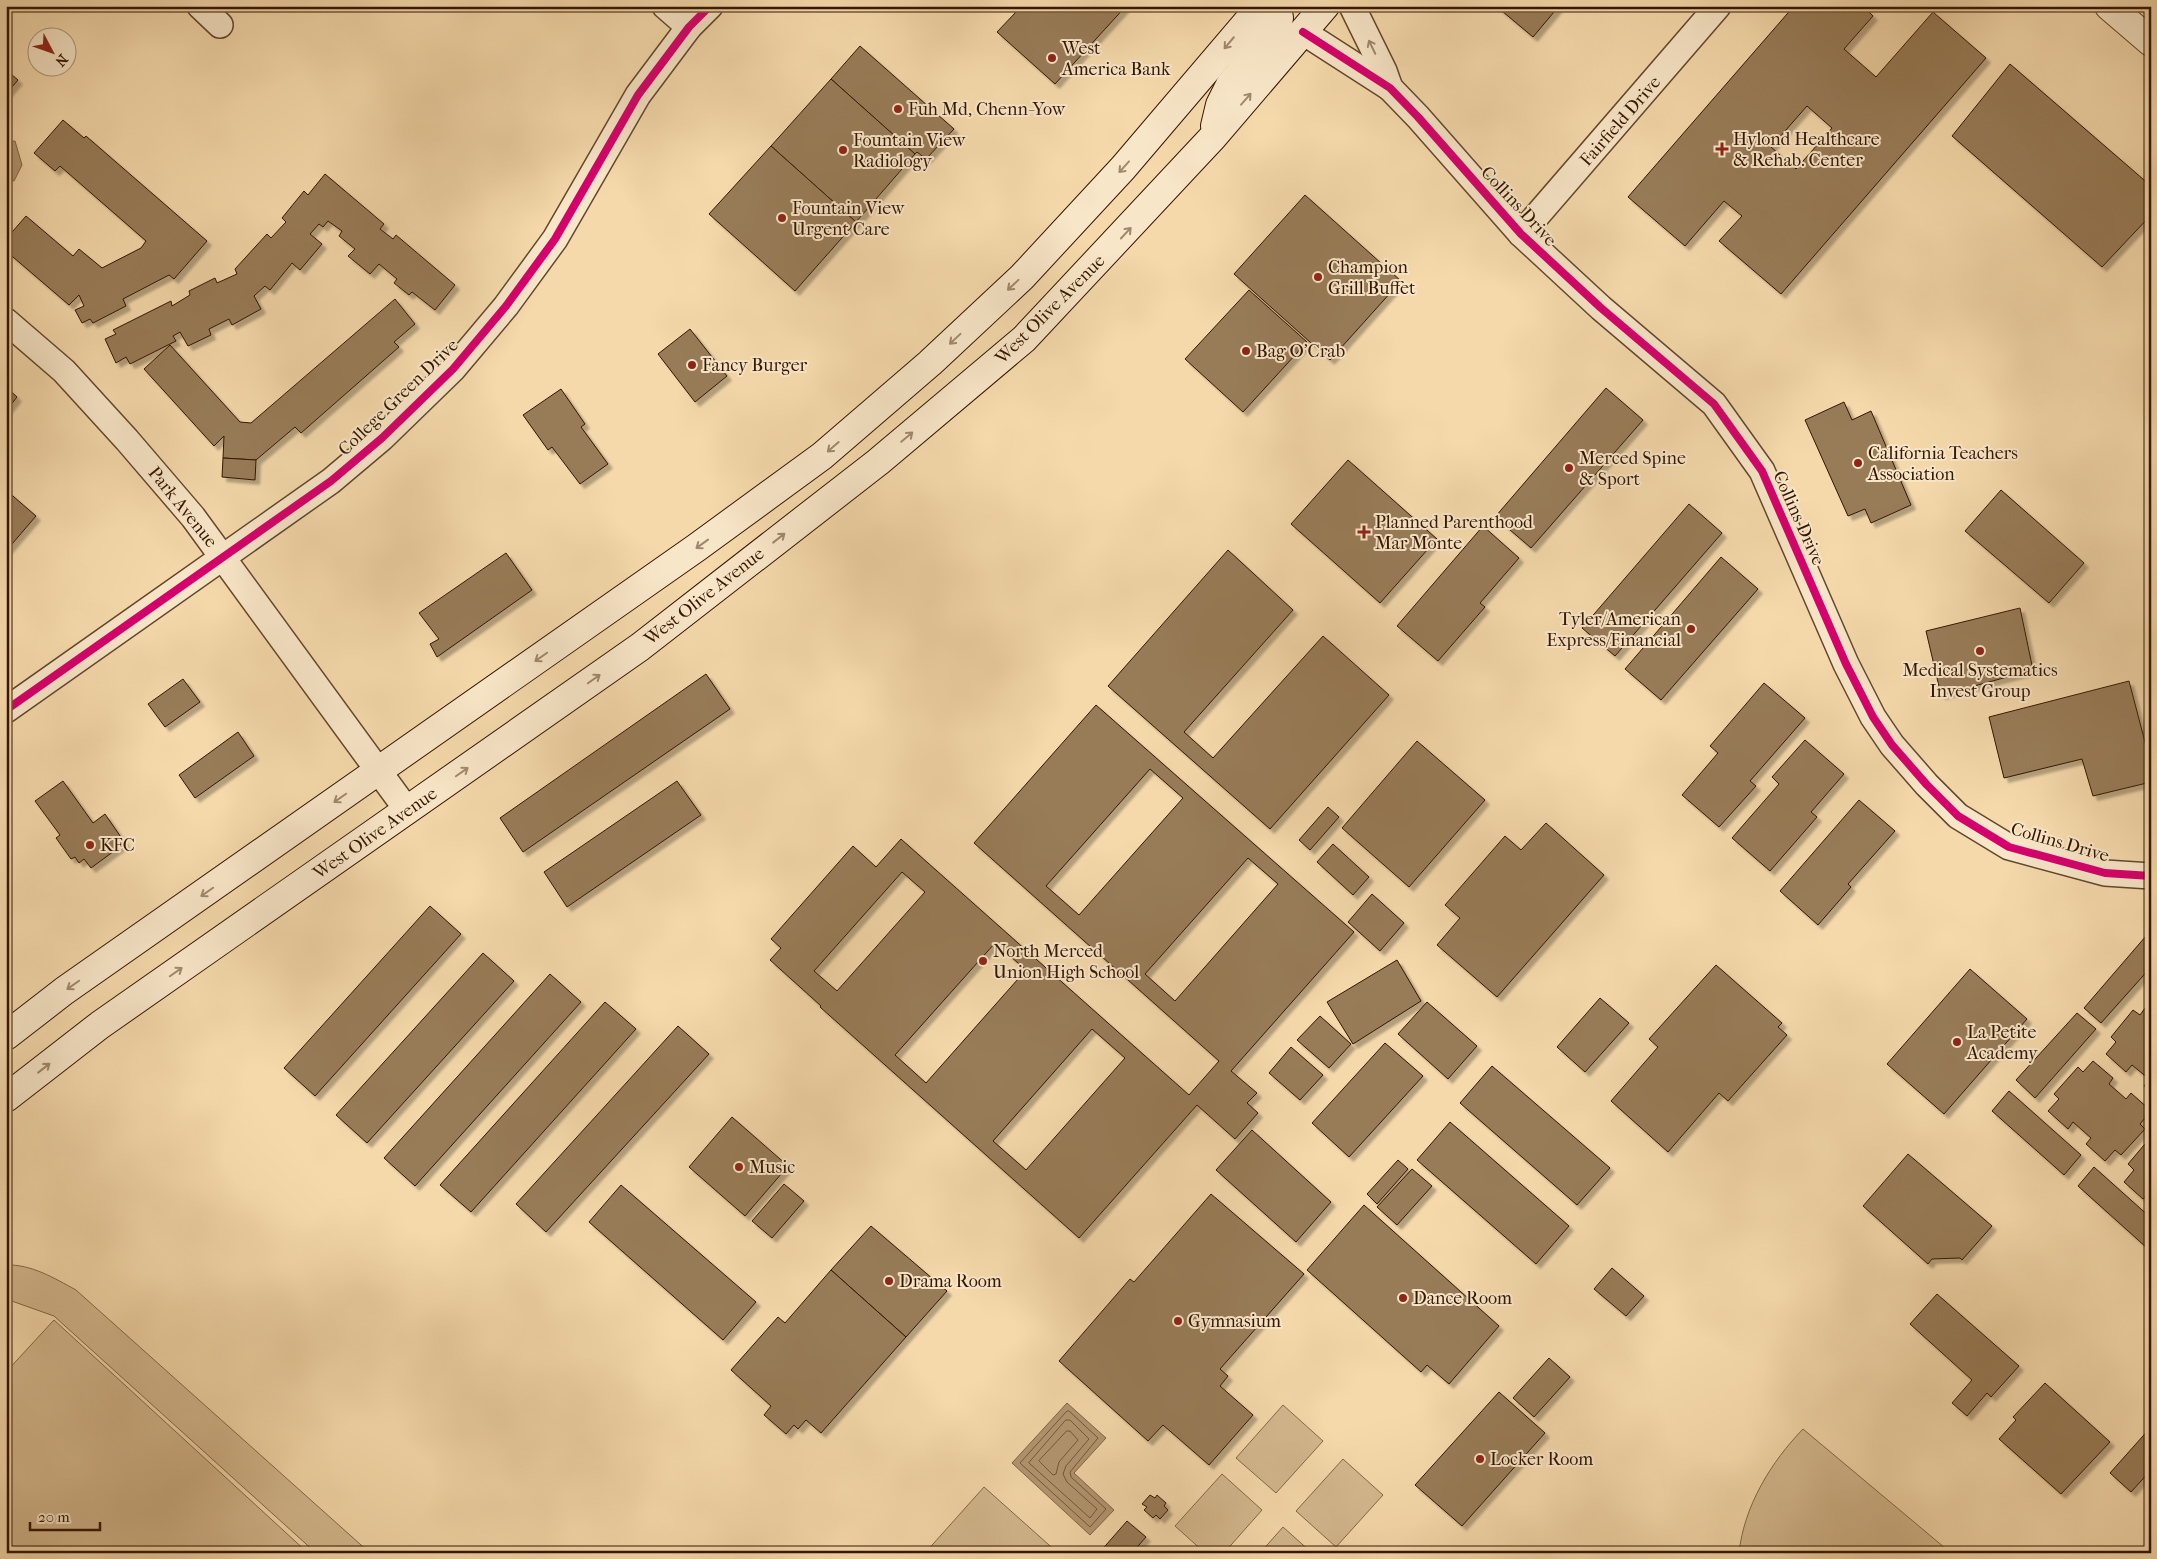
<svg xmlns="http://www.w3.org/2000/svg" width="2157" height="1559" font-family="'IM FELL French Canon',serif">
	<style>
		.green { fill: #d4b88e; stroke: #846747 }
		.water { fill: #b39771; stroke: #806344 }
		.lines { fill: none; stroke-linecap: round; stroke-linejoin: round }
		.shore { stroke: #745638; stroke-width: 1 }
		.building { fill: #987b59; stroke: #341600; fill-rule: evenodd; filter: url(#shadow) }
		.minor-casing { stroke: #64472b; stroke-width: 28 }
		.tertiary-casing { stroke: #64472b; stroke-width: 30 }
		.secondary-casing { stroke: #341600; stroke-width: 30 }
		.minor { stroke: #f8e6c8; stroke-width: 25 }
		.tertiary { stroke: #f8e6c8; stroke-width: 28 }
		.secondary { stroke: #f8e6c8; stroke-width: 28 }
		.cycleway-casing { stroke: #f8e6c8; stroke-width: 11 }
		.cycleway { stroke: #d6006c; stroke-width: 8 }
		.oneway { stroke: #a0886e }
		.poi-dot { fill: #8f2418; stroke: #f8e6c8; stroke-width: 2 }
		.labels { text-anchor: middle; stroke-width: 4; stroke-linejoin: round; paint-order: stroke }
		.poi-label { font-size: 18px; fill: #341600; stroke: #f8e6c8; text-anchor: start }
		.street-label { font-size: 18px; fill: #341600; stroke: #f8e6c8 }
	</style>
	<defs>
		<filter id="shadow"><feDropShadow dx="4.5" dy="4.5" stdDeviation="1" flood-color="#0004"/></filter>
	</defs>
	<rect width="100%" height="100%" fill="#f5d9ab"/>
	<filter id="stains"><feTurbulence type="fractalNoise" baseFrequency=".004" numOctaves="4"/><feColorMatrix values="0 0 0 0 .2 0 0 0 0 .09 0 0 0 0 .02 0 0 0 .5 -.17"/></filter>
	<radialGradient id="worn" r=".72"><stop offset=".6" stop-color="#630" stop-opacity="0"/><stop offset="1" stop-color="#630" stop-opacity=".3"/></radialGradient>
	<g class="green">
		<path d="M6 1265C31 1264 54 1278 76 1290L370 1553H316L54 1316 6 1299Z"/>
		<polygon points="54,1320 308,1553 6,1553 6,1372"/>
		<polygon points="1283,1405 1323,1441 1276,1493 1236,1458"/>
		<path d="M1803 1429 1951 1553H1739C1744 1506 1771 1462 1803 1429Z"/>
		<polygon points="1343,1459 1383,1495 1336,1547 1296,1511"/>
		<polygon points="1222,1474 1262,1510 1224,1553 1205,1553 1175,1526"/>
		<polygon points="984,1487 1058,1553 925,1553"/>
		<polygon points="1283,1527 1312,1553 1260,1553"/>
	</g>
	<g class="water">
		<polygon points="15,141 22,165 14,181 6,180 6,142"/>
		<polygon points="1067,1403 1106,1438 1074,1473 1114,1510 1090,1535 1012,1463"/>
	</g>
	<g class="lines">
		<g class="shore">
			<polygon points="1069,1411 1098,1438 1070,1472 1071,1477 1106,1509 1090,1527 1020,1463 1066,1412"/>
			<polygon points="1066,1420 1070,1420 1089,1439 1066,1466 1063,1474 1067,1482 1097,1509 1090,1518 1029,1463"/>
			<polygon points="1067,1431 1070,1431 1078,1440 1059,1462 1056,1474 1053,1475 1039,1461"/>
		</g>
	</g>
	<g class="building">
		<polygon points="1008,6 1126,6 1055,84 997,32 1016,12"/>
		<polygon points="1496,6 1559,6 1533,37"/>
		<path d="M1794 6H1863L1873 16 1844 49 1876 77 1933 12 1986 58 1781 294 1719 241 1742 216 1724 201 1685 246 1628 197ZM1807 106 1832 128 1796 169 1771 147Z"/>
		<polygon points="860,46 954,129 926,159 917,152 915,154 831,79"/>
		<polygon points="2010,64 2151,186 2151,215 2102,267 1952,136"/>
		<polygon points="6,70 18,80 6,94"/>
		<polygon points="831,79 915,154 856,222 771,146"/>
		<polygon points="63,120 84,138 86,136 207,241 174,279 169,275 123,299 126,306 93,323 90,319 82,323 75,310 84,306 79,295 69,305 6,251 6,239 26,216 73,256 79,249 102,268 141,248 146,241 60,166 55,171 34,153"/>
		<polygon points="771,146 856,222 795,291 709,214"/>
		<polygon points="325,174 384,224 380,229 393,239 396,235 455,285 435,310 412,292 409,295 394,283 397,279 379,264 370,274 348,256 355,249 339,236 342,231 328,221 323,227 319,224 310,234 322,244 300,270 292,263 270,290 265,286 254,296 261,309 232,325 229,319 209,329 211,335 188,346 180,332 173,336 176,341 130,364 126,357 116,363 105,339 116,334 113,330 171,301 172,306 190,295 189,291 215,278 217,283 237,274 235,269 267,234 271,238 286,222 282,218 304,191 308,195"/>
		<polygon points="1305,195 1401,281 1330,360 1234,274"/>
		<polygon points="1249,290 1307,342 1243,412 1185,359"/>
		<polygon points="395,299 415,324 394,342 399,347 301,433 295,427 256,460 223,458 224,436 214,446 144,369 170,345 240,422 251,423"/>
		<polygon points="690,329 727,376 695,402 658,354"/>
		<polygon points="6,387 17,397 6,411"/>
		<polygon points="1606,388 1643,420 1531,548 1495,517"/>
		<polygon points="561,389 585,424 581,427 608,464 580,484 552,447 548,450 523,415"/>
		<polygon points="1844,402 1852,420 1871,411 1911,505 1871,523 1865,509 1848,516 1805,420"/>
		<polygon points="223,458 256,460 255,480 222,477"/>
		<polygon points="1348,460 1437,539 1380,603 1291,524"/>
		<polygon points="6,490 36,516 6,551"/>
		<polygon points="2001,490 2084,563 2049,603 1965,531"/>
		<polygon points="1689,504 1722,533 1615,656 1582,628"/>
		<polygon points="1483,526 1519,558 1480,603 1485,607 1438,661 1397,626"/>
		<polygon points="1228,550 1293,610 1184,732 1213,758 1323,636 1389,695 1270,829 1108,686"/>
		<polygon points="506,553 532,590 437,657 430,644 439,639 419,613"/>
		<polygon points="1721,557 1758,589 1661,700 1625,669"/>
		<polygon points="2020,608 2033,670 1941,695 1926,631"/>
		<polygon points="706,674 730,709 523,852 500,818"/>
		<polygon points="183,679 200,702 165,727 148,704"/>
		<polygon points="2129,681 2151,765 2151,782 2093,796 2082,759 2004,778 1989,717"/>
		<polygon points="1764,683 1805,718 1750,781 1756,786 1719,827 1682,795 1718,753 1710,746"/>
		<path d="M1096 705 1354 932 1231 1071 1257 1093 1247 1103 1258 1113 1235 1139 1197 1105 1079 1238 820 1007 821 1006 770 960 781 948 771 939 853 846 876 867 901 839 1189 1095 1219 1061 974 843ZM1150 769 1183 798 1079 915 1046 886ZM1248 858 1278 884 1175 1001 1145 974ZM902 872 925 892 837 991 814 971ZM995 943 1026 970 926 1083 895 1055ZM1092 1029 1125 1058 1026 1170 993 1141Z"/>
		<polygon points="238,732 254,756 195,798 179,775"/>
		<polygon points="1805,740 1844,774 1811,812 1817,817 1770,871 1732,838 1779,784 1772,777"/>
		<polygon points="1417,741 1485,800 1409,887 1342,828"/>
		<polygon points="63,781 93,823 105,814 125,843 91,868 84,859 79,863 75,857 71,859 56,838 60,835 35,801"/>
		<polygon points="677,781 701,815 567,907 544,872"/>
		<polygon points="1859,800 1895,831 1848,884 1851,887 1818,925 1780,891"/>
		<polygon points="1328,807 1339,817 1310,850 1299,840"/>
		<polygon points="1546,823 1604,875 1497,997 1437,945 1460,918 1445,905 1505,836 1521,850"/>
		<polygon points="1333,844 1369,877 1353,895 1317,862"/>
		<polygon points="1372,894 1404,923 1380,951 1348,922"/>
		<polygon points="430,906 461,934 315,1096 284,1068"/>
		<polygon points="2146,936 2151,941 2151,967 2101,1023 2084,1008"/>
		<polygon points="483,953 514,981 367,1143 336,1115"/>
		<polygon points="1397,960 1421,1001 1353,1044 1327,1002"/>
		<polygon points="1716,965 1782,1023 1778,1027 1787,1035 1728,1101 1719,1093 1668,1152 1611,1101 1658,1047 1649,1039"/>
		<polygon points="1970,969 2027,1019 1944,1114 1887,1064"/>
		<polygon points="550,974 581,1002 415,1186 384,1158"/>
		<polygon points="1600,998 1629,1023 1585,1072 1557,1047"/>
		<polygon points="2150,1001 2151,1002 2151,1091 2144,1086 2149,1079 2132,1065 2126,1072 2106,1054 2116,1042 2111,1037 2133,1010 2140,1015"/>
		<polygon points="605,1002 636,1029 471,1212 440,1185"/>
		<polygon points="1427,1002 1477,1046 1448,1079 1398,1034"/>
		<polygon points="2077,1013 2096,1029 2035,1098 2016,1080"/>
		<polygon points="1320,1016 1351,1044 1329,1068 1297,1040"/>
		<polygon points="678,1026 709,1054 546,1232 516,1204"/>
		<polygon points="1385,1043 1423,1076 1349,1157 1312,1123"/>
		<polygon points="1291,1047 1323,1075 1300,1100 1269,1073"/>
		<polygon points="2093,1061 2113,1078 2109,1084 2126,1099 2131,1093 2151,1111 2140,1124 2145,1129 2121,1155 2115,1150 2105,1161 2086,1144 2091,1138 2073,1122 2068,1129 2048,1111 2059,1099 2054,1094 2078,1067 2083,1072"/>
		<polygon points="1492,1066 1610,1168 1577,1205 1460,1103"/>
		<polygon points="2009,1091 2081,1155 2064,1175 1992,1111"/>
		<polygon points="732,1117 788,1166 745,1216 689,1167"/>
		<polygon points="1450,1122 1569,1226 1536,1264 1417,1160"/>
		<polygon points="1252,1130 1331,1202 1296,1242 1216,1170"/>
		<polygon points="2150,1138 2151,1196 2148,1194 2143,1199 2124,1182 2134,1170 2128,1164"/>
		<polygon points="1908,1154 1992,1226 1962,1260 1960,1258 1932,1259 1928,1264 1863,1206"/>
		<polygon points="1398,1160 1408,1169 1377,1204 1367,1194"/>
		<polygon points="2094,1167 2151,1218 2151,1245 2147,1248 2078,1186"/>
		<polygon points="1412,1169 1432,1186 1397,1225 1377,1207"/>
		<polygon points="784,1184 804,1201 772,1238 752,1221"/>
		<polygon points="621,1185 756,1302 723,1340 589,1222"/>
		<polygon points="1211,1194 1304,1274 1220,1369 1228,1376 1220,1386 1253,1415 1209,1465 1163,1425 1148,1441 1059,1361 1130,1279 1134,1282"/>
		<polygon points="1364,1205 1499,1326 1449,1384 1427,1365 1421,1372 1307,1270"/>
		<polygon points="871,1226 947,1291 906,1337 831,1270"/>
		<polygon points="1612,1268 1644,1296 1626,1316 1594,1289"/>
		<polygon points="831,1270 906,1337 821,1433 806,1420 798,1429 794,1425 786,1434 764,1415 771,1406 731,1370 778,1317 785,1323"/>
		<polygon points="1937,1294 2019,1366 1991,1397 1987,1393 1967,1416 1952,1403 1972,1380 1910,1324"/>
		<polygon points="1549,1358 1570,1377 1534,1417 1513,1398"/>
		<polygon points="2045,1383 2110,1442 2061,1494 1999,1439 2016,1420 2013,1417"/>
		<polygon points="1499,1392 1545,1433 1462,1526 1415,1485"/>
		<polygon points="2151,1427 2151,1470 2131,1492 2110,1473"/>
		<polygon points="1150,1495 1155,1498 1157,1495 1166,1503 1164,1506 1168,1510 1160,1519 1156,1515 1153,1518 1144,1510 1147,1507 1142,1504"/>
		<polygon points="1127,1521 1146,1537 1132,1553 1099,1553"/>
	</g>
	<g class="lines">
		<g class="minor-casing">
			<g id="minor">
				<polyline points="200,6 220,25"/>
				<polyline points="665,6 689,27"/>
				<polyline points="1352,6 1384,71 1390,88"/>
				<polyline points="1303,32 1390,88 1418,117 1521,234 1601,308 1714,404 1762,471 1846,664 1873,717 1892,745 1927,785 1958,816 2009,847 2105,873 2151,876"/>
				<polyline points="1521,234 1718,6"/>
				<polyline points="6,321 64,371 127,440 193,517 407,810"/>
				<polyline points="6,710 331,481 382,438 453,369 506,306 555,239 638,95 689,27 710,6"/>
			</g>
		</g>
		<g class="tertiary-casing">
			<polyline id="tertiary" points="2109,6 2151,42"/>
		</g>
		<g class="secondary-casing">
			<g id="secondary">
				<polyline points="1215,126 1220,105 1230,85 1275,31 1279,18 1277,6"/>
				<polyline points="6,1036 64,991 696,548 822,456 930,363 1022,277 1123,168 1261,6"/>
				<polyline points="6,1098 100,1025 640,647 878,462 1024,339 1213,137 1325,6"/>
			</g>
		</g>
		<use href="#minor" class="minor"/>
		<use href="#tertiary" class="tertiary"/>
		<use href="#secondary" class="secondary"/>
		<g class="cycleway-casing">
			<g id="cycleway">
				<polyline points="1303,32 1390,88 1418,117 1521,234 1601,308 1714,404 1762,471 1846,664 1873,717 1892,745 1927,785 1958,816 2009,847 2105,873 2151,876"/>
				<polyline points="6,710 331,481 382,438 453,369 506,306 555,239 638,95 689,27 710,6"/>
			</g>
		</g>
		<use href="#cycleway" class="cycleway"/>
	</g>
	<defs><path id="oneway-shaft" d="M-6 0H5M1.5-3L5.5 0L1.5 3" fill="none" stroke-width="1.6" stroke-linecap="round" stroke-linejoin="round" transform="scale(1.25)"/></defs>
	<g class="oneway">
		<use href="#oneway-shaft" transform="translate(1229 43) rotate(130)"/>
		<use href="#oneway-shaft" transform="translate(1372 47) rotate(-116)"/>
		<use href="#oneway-shaft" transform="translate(1246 99) rotate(-49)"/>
		<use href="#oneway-shaft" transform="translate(1124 167) rotate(132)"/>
		<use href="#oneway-shaft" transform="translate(1126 233) rotate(-47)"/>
		<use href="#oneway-shaft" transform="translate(1013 285) rotate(137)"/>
		<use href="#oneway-shaft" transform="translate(955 339) rotate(137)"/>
		<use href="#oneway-shaft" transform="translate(907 437) rotate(-40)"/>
		<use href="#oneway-shaft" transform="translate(833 447) rotate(139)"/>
		<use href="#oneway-shaft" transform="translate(779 538) rotate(-38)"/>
		<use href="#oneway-shaft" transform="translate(702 544) rotate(144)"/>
		<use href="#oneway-shaft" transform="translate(541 657) rotate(145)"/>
		<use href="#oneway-shaft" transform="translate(594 679) rotate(-35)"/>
		<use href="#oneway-shaft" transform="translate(462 772) rotate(-35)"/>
		<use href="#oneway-shaft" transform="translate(340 798) rotate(145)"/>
		<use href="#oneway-shaft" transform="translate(207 892) rotate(145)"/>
		<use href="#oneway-shaft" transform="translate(176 972) rotate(-35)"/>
		<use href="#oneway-shaft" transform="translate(73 985) rotate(145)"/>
		<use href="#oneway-shaft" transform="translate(44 1068) rotate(-38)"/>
	</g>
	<g class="poi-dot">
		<circle cx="1052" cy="58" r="5"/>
		<circle cx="898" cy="109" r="5"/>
		<path d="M1719.5 141.5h5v5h5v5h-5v5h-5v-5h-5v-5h5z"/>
		<circle cx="843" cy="150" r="5"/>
		<circle cx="782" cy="218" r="5"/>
		<circle cx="1318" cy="277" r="5"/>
		<circle cx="1246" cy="351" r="5"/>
		<circle cx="692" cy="365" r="5"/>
		<circle cx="1858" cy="463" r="5"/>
		<circle cx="1569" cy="468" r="5"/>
		<path d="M1361.5 524.5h5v5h5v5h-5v5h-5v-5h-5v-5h5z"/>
		<circle cx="1691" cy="629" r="5"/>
		<circle cx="1980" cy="651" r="5"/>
		<circle cx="90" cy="845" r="5"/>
		<circle cx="983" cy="961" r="5"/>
		<circle cx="1957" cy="1042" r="5"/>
		<circle cx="739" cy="1167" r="5"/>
		<circle cx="889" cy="1281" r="5"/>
		<circle cx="1403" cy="1298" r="5"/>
		<circle cx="1178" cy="1321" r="5"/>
		<circle cx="1480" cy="1459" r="5"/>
	</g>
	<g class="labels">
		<g class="poi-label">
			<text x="1062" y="54">West<tspan x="1062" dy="21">America Bank</tspan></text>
			<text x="908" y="115">Fuh Md, Chenn-Yow</text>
			<text x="1733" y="145">Hylond Healthcare<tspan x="1733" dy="21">&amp; Rehab. Center</tspan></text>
			<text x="853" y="146">Fountain View<tspan x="853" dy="21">Radiology</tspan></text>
			<text x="792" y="214">Fountain View<tspan x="792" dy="21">Urgent Care</tspan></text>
			<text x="1328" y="273">Champion<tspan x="1328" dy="21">Grill Buffet</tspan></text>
			<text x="1256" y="357">Bag O'Crab</text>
			<text x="702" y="371">Fancy Burger</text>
			<text x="1868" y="459">California Teachers<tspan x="1868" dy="21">Association</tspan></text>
			<text x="1579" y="464">Merced Spine<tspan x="1579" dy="21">&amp; Sport</tspan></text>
			<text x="1375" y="528">Planned Parenthood<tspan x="1375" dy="21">Mar Monte</tspan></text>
			<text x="1681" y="625" text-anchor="end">Tyler/American<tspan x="1681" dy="21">Express/Financial</tspan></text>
			<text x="1980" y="676" text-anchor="middle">Medical Systematics<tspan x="1980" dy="21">Invest Group</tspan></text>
			<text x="100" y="851">KFC</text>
			<text x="993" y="957">North Merced<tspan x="993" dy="21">Union High School</tspan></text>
			<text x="1967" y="1038">La Petite<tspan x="1967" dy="21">Academy</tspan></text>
			<text x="749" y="1173">Music</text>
			<text x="899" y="1287">Drama Room</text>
			<text x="1413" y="1304">Dance Room</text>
			<text x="1188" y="1327">Gymnasium</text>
			<text x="1490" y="1465">Locker Room</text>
		</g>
		<g class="street-label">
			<text transform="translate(1620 121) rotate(-49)" y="6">Fairfield Drive</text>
			<text transform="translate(1519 206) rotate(47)" y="6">Collins Drive</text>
			<text transform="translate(1050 309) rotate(-45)" y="6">West Olive Avenue</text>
			<text transform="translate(398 397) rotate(-44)" y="6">College Green Drive</text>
			<text transform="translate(183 507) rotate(51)" y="6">Park Avenue</text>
			<text transform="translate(1799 518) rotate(66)" y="6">Collins Drive</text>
			<text transform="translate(704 596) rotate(-38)" y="6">West Olive Avenue</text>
			<text transform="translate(375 833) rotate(-35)" y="6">West Olive Avenue</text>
			<text transform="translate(2060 842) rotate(16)" y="6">Collins Drive</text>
		</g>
	</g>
	<rect width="2157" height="1559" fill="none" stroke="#f5d9ab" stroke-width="25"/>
	<rect x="8" y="8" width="2142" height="1544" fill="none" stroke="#341600" stroke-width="2.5"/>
	<rect x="12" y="12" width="2132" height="1534" fill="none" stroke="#341600"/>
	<g transform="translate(52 52) rotate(131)"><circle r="24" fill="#f8e6c8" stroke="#aa9378"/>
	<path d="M0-4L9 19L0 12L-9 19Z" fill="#8f2418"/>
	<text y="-8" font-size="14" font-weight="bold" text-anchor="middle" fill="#341600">N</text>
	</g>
	<path d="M30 1522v8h70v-8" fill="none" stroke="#341600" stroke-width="2.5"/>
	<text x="38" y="1522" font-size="15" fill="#341600" stroke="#f8e6c8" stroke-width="4" paint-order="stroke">20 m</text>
	<rect width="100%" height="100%" filter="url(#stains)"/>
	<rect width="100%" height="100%" fill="url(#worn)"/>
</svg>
